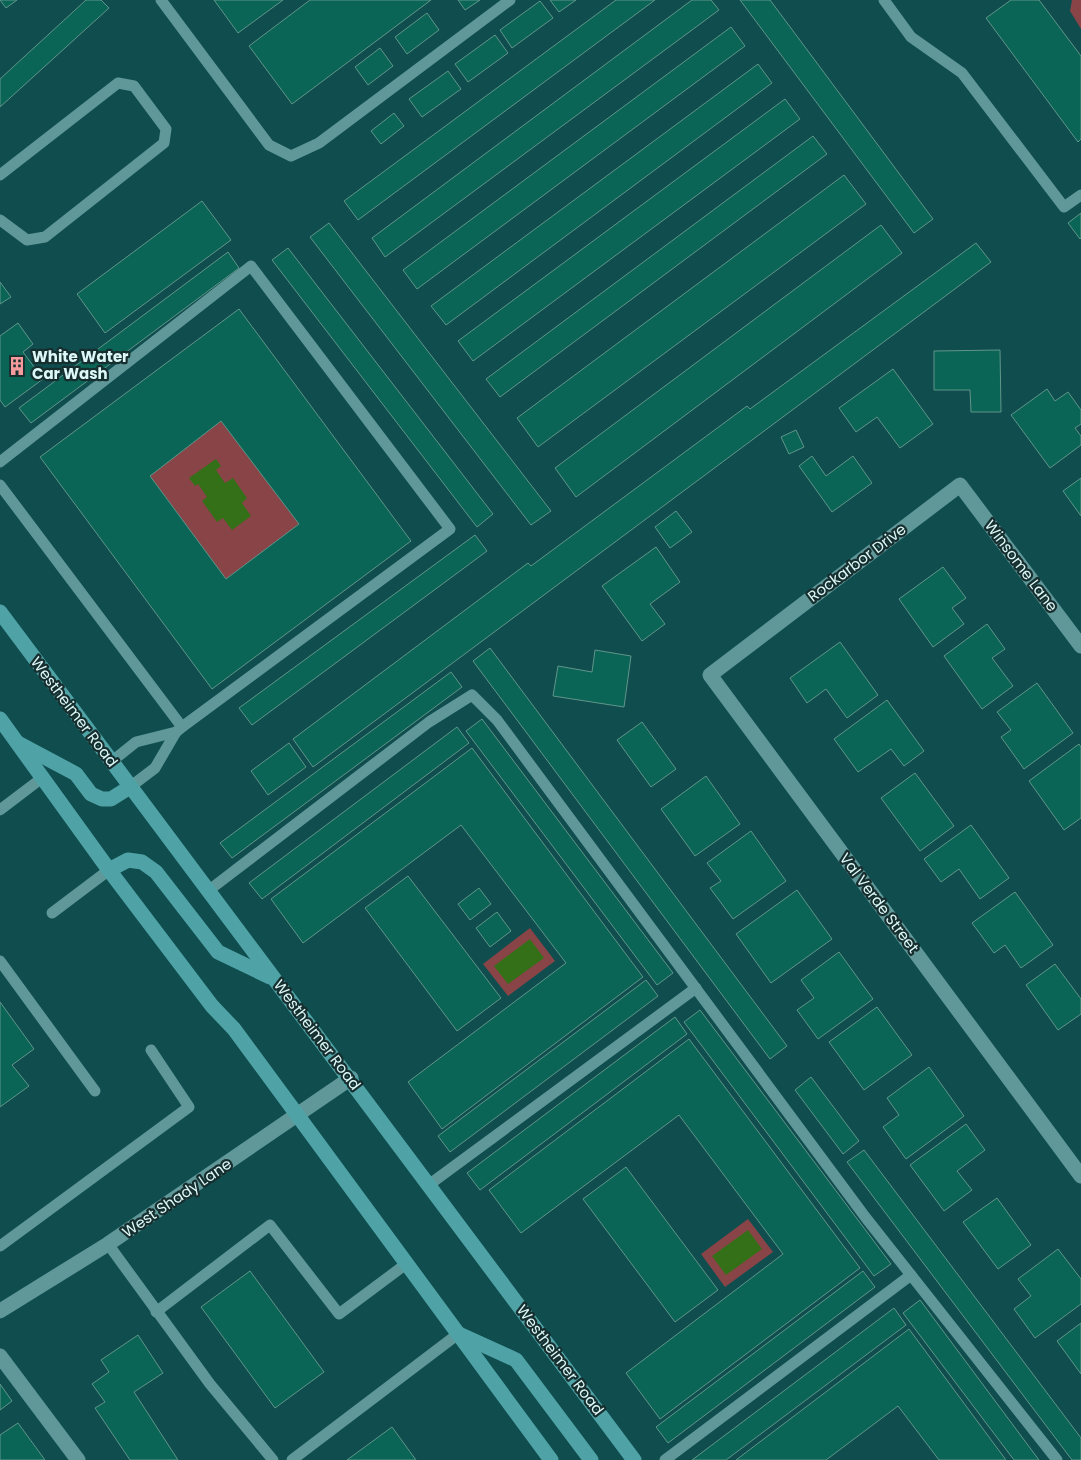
<svg xmlns="http://www.w3.org/2000/svg" width="1081" height="1460" font-family="Poppins,sans-serif">
	<style>
		.green { fill: #894448 }
		.water { fill: #347017 }
		.building { fill: #0a6556; stroke: #619589; fill-rule: evenodd }
		.lines { fill: none; stroke-linecap: round; stroke-linejoin: round }
		.service { stroke: #60989a; stroke-width: 11 }
		.minor { stroke: #60989a; stroke-width: 15 }
		.primary { stroke: #4fa3a6; stroke-width: 15 }
		.labels { text-anchor: middle; stroke-width: 4.5; stroke-linejoin: round; paint-order: stroke }
		.poi-label { font-size: 15px; font-weight: bold; fill: #dcf8f8; stroke: #172e2f; text-anchor: start }
		.street-label { font-size: 15px; fill: #dcf8f8; stroke: #172e2f }
	</style>
	<rect width="100%" height="100%" fill="#104d4f"/>
	<g class="green">
		<polygon points="1072,0 1081,0 1081,29 1070,11"/>
		<polygon points="221,421 299,524 226,579 150,476"/>
		<polygon points="530,928 555,961 508,996 483,964"/>
		<polygon points="748,1219 773,1252 725,1287 701,1254"/>
	</g>
	<g class="water">
		<polygon points="216,459 221,466 216,470 225,483 233,478 247,498 242,503 251,516 232,530 223,518 217,522 202,501 207,497 198,484 195,486 189,478"/>
		<polygon points="530,939 544,958 508,984 494,966"/>
		<polygon points="748,1230 762,1249 726,1275 712,1256"/>
	</g>
	<g class="building">
		<polygon points="0,0 17,0 6,8"/>
		<polygon points="86,0 101,0 109,8 0,107 0,79"/>
		<polygon points="214,0 283,0 238,33"/>
		<polygon points="310,0 431,0 292,104 249,46"/>
		<polygon points="458,0 480,0 465,10"/>
		<polygon points="550,0 576,0 559,12"/>
		<polygon points="616,0 655,0 358,220 344,201"/>
		<polygon points="692,0 711,0 719,10 385,257 372,238"/>
		<polygon points="740,0 770,0 933,219 914,233"/>
		<polygon points="1011,0 1039,0 1081,56 1081,139 1078,142 986,18"/>
		<polygon points="540,1 553,18 512,48 500,30"/>
		<polygon points="427,13 439,30 407,54 395,37"/>
		<polygon points="731,27 745,46 417,289 403,270"/>
		<polygon points="495,35 508,53 468,82 455,64"/>
		<polygon points="380,48 393,66 368,85 355,67"/>
		<polygon points="758,64 772,83 446,325 431,306"/>
		<polygon points="448,71 461,89 422,117 409,99"/>
		<polygon points="785,99 800,119 473,361 458,341"/>
		<polygon points="394,113 404,126 381,144 371,131"/>
		<polygon points="813,136 827,154 500,397 486,379"/>
		<polygon points="844,175 866,204 538,447 517,418"/>
		<polygon points="202,201 231,240 105,333 77,294"/>
		<polygon points="1081,213 1081,238 1080,239 1068,223"/>
		<polygon points="329,223 551,511 531,525 310,237"/>
		<polygon points="881,225 902,253 576,497 555,468"/>
		<polygon points="976,243 991,262 313,767 293,739 528,563 531,566 747,406 750,409"/>
		<polygon points="288,248 493,514 477,527 272,260"/>
		<polygon points="228,252 239,268 31,423 19,408"/>
		<polygon points="0,282 11,297 0,304"/>
		<path d="M239 309 411 541 212 689 40 457ZM221 421 299 524 226 579 150 476Z"/>
		<polygon points="18,323 33,344 23,352 43,379 5,407 0,400 0,336"/>
		<polygon points="1000,350 1001,412 971,412 970,390 934,390 934,351"/>
		<polygon points="893,369 933,424 900,448 877,417 856,432 839,408"/>
		<polygon points="1047,389 1055,401 1068,392 1081,410 1081,424 1075,428 1081,436 1081,445 1050,468 1011,415"/>
		<polygon points="796,430 804,447 789,454 781,437"/>
		<polygon points="812,456 826,476 853,456 872,483 832,512 799,466"/>
		<polygon points="1081,478 1081,516 1063,491"/>
		<polygon points="676,511 692,532 670,548 655,527"/>
		<polygon points="475,535 487,551 252,725 239,708"/>
		<polygon points="656,547 680,582 650,604 665,624 642,641 602,586"/>
		<polygon points="943,567 966,598 952,608 964,624 933,647 899,599"/>
		<polygon points="987,624 1005,649 992,658 1013,686 982,709 944,656"/>
		<polygon points="840,642 878,695 847,718 826,689 807,703 790,678"/>
		<polygon points="490,648 787,1046 770,1059 473,661"/>
		<polygon points="595,650 631,656 624,707 553,696 558,666 592,672"/>
		<polygon points="451,672 462,687 232,858 220,843"/>
		<polygon points="1037,683 1073,733 1024,769 1001,737 1011,730 997,712"/>
		<polygon points="887,700 924,751 904,766 891,749 858,772 834,739"/>
		<polygon points="482,719 673,973 657,985 466,731"/>
		<polygon points="642,722 676,769 651,787 617,740"/>
		<polygon points="457,727 469,743 262,899 249,883"/>
		<polygon points="289,743 306,767 268,795 251,771"/>
		<polygon points="1079,744 1081,747 1081,818 1064,830 1029,781"/>
		<polygon points="472,748 643,977 442,1129 408,1082 566,963 461,825 303,943 271,899"/>
		<polygon points="915,773 954,826 920,851 881,798"/>
		<polygon points="706,776 740,824 695,856 661,809"/>
		<polygon points="971,825 1009,878 980,899 959,869 941,882 924,859"/>
		<polygon points="751,831 786,881 733,919 710,888 721,881 707,863"/>
		<polygon points="408,876 501,998 457,1031 365,908"/>
		<polygon points="479,888 491,904 470,920 458,904"/>
		<polygon points="797,890 832,939 771,983 736,934"/>
		<polygon points="1015,892 1053,945 1021,968 1005,945 994,953 972,923"/>
		<polygon points="497,912 511,931 490,947 476,928"/>
		<polygon points="839,952 873,999 818,1039 797,1010 814,998 801,980"/>
		<polygon points="1055,964 1081,999 1081,1014 1058,1030 1026,985"/>
		<polygon points="646,980 658,996 450,1152 438,1136"/>
		<polygon points="0,1002 34,1049 12,1065 29,1086 0,1107"/>
		<polygon points="877,1007 912,1055 864,1090 829,1042"/>
		<polygon points="700,1010 891,1264 874,1276 684,1022"/>
		<polygon points="675,1017 687,1034 480,1190 467,1173"/>
		<polygon points="689,1039 860,1268 660,1419 626,1373 783,1254 679,1115 521,1233 489,1190"/>
		<polygon points="929,1067 964,1116 906,1159 883,1127 899,1115 887,1098"/>
		<polygon points="811,1077 859,1141 843,1154 795,1090"/>
		<polygon points="966,1124 985,1150 957,1171 972,1190 944,1211 910,1165"/>
		<polygon points="864,1150 1081,1438 1081,1460 1072,1460 847,1162"/>
		<polygon points="626,1167 718,1290 675,1322 583,1199"/>
		<polygon points="997,1198 1031,1245 998,1269 963,1222"/>
		<polygon points="1058,1249 1081,1279 1081,1304 1035,1338 1014,1309 1031,1296 1018,1279"/>
		<polygon points="250,1271 324,1372 275,1408 201,1307"/>
		<polygon points="863,1271 875,1287 668,1443 656,1427"/>
		<polygon points="920,1300 1039,1460 1014,1460 903,1313"/>
		<polygon points="894,1308 906,1325 726,1460 692,1460"/>
		<polygon points="1081,1323 1081,1374 1057,1341"/>
		<polygon points="909,1329 1006,1460 939,1460 898,1406 826,1460 736,1460"/>
		<polygon points="138,1335 163,1373 134,1392 178,1460 130,1460 95,1408 105,1402 92,1384 109,1372 101,1360"/>
		<polygon points="0,1384 12,1401 0,1410"/>
		<polygon points="18,1423 45,1460 0,1460 0,1435"/>
		<polygon points="392,1427 416,1460 347,1460"/>
	</g>
	<g class="lines">
		<g class="service">
			<polyline points="161,0 269,145 291,156 319,143 510,0"/>
			<polyline points="884,0 911,37 962,73 1064,207 1081,195"/>
			<polyline points="0,175 118,83 134,86 166,129 164,143 45,237 27,240 0,220"/>
			<polyline points="0,462 251,266 450,529 182,727"/>
			<polyline points="0,485 182,727 176,732 136,742 111,762"/>
			<polyline points="130,787 155,768 176,732"/>
			<polyline points="0,810 42,778"/>
			<polyline points="208,891 429,722 472,695 497,720 866,1218 1057,1460"/>
			<polyline points="52,913 109,870"/>
			<polyline points="0,961 95,1091"/>
			<polyline points="430,1184 696,988"/>
			<polyline points="108,1244 210,1384 273,1460"/>
			<polyline points="0,1246 189,1107 151,1050"/>
			<polyline points="156,1312 270,1225 339,1314 406,1264"/>
			<polyline points="292,1460 458,1334"/>
			<polyline points="665,1460 911,1275"/>
		</g>
		<g class="minor">
			<polyline points="1081,646 960,485 710,675 1081,1176"/>
			<polyline points="0,1311 108,1244 351,1078"/>
			<polyline points="0,1356 78,1460"/>
		</g>
		<g class="primary">
			<polyline points="0,612 634,1460"/>
			<polyline points="0,719 109,870 212,1006 234,1029 551,1460"/>
			<polyline points="18,743 76,774 91,794 102,799 111,799 130,787"/>
			<polyline points="109,870 128,860 142,862 156,872 218,952 270,977"/>
			<polyline points="459,1334 516,1360 591,1460"/>
		</g>
	</g>
	<defs>
		<g id="building-bare" transform="scale(1.5)"><path d="M-4-6H4V6H1V3H-1V6H-4ZM-2.5-4.3h1.7v1.8h-1.7ZM.8-4.3h1.7v1.8H.8ZM-2.5-1h1.7V.8h-1.7ZM.8-1h1.7V.8H.8Z" fill="#f59b9e" stroke="#172e2f" stroke-width="2.5" paint-order="stroke"/></g>
	</defs>
	<g fill-rule="evenodd">
		<use href="#building-bare" x="17" y="366"/>
	</g>
	<g class="labels">
		<g class="poi-label">
			<text x="32" y="362">White Water<tspan x="32" dy="17">Car Wash</tspan></text>
		</g>
		<g class="street-label">
			<text transform="translate(857 563) rotate(-37)" y="5">Rockarbor Drive</text>
			<text transform="translate(1021 566) rotate(53)" y="5">Winsome Lane</text>
			<text transform="translate(74 712) rotate(53)" y="5">Westheimer Road</text>
			<text transform="translate(879 903) rotate(53)" y="5">Val Verde Street</text>
			<text transform="translate(317 1035) rotate(53)" y="5">Westheimer Road</text>
			<text transform="translate(177 1198) rotate(-34)" y="5">West Shady Lane</text>
			<text transform="translate(560 1360) rotate(53)" y="5">Westheimer Road</text>
		</g>
	</g>
</svg>
